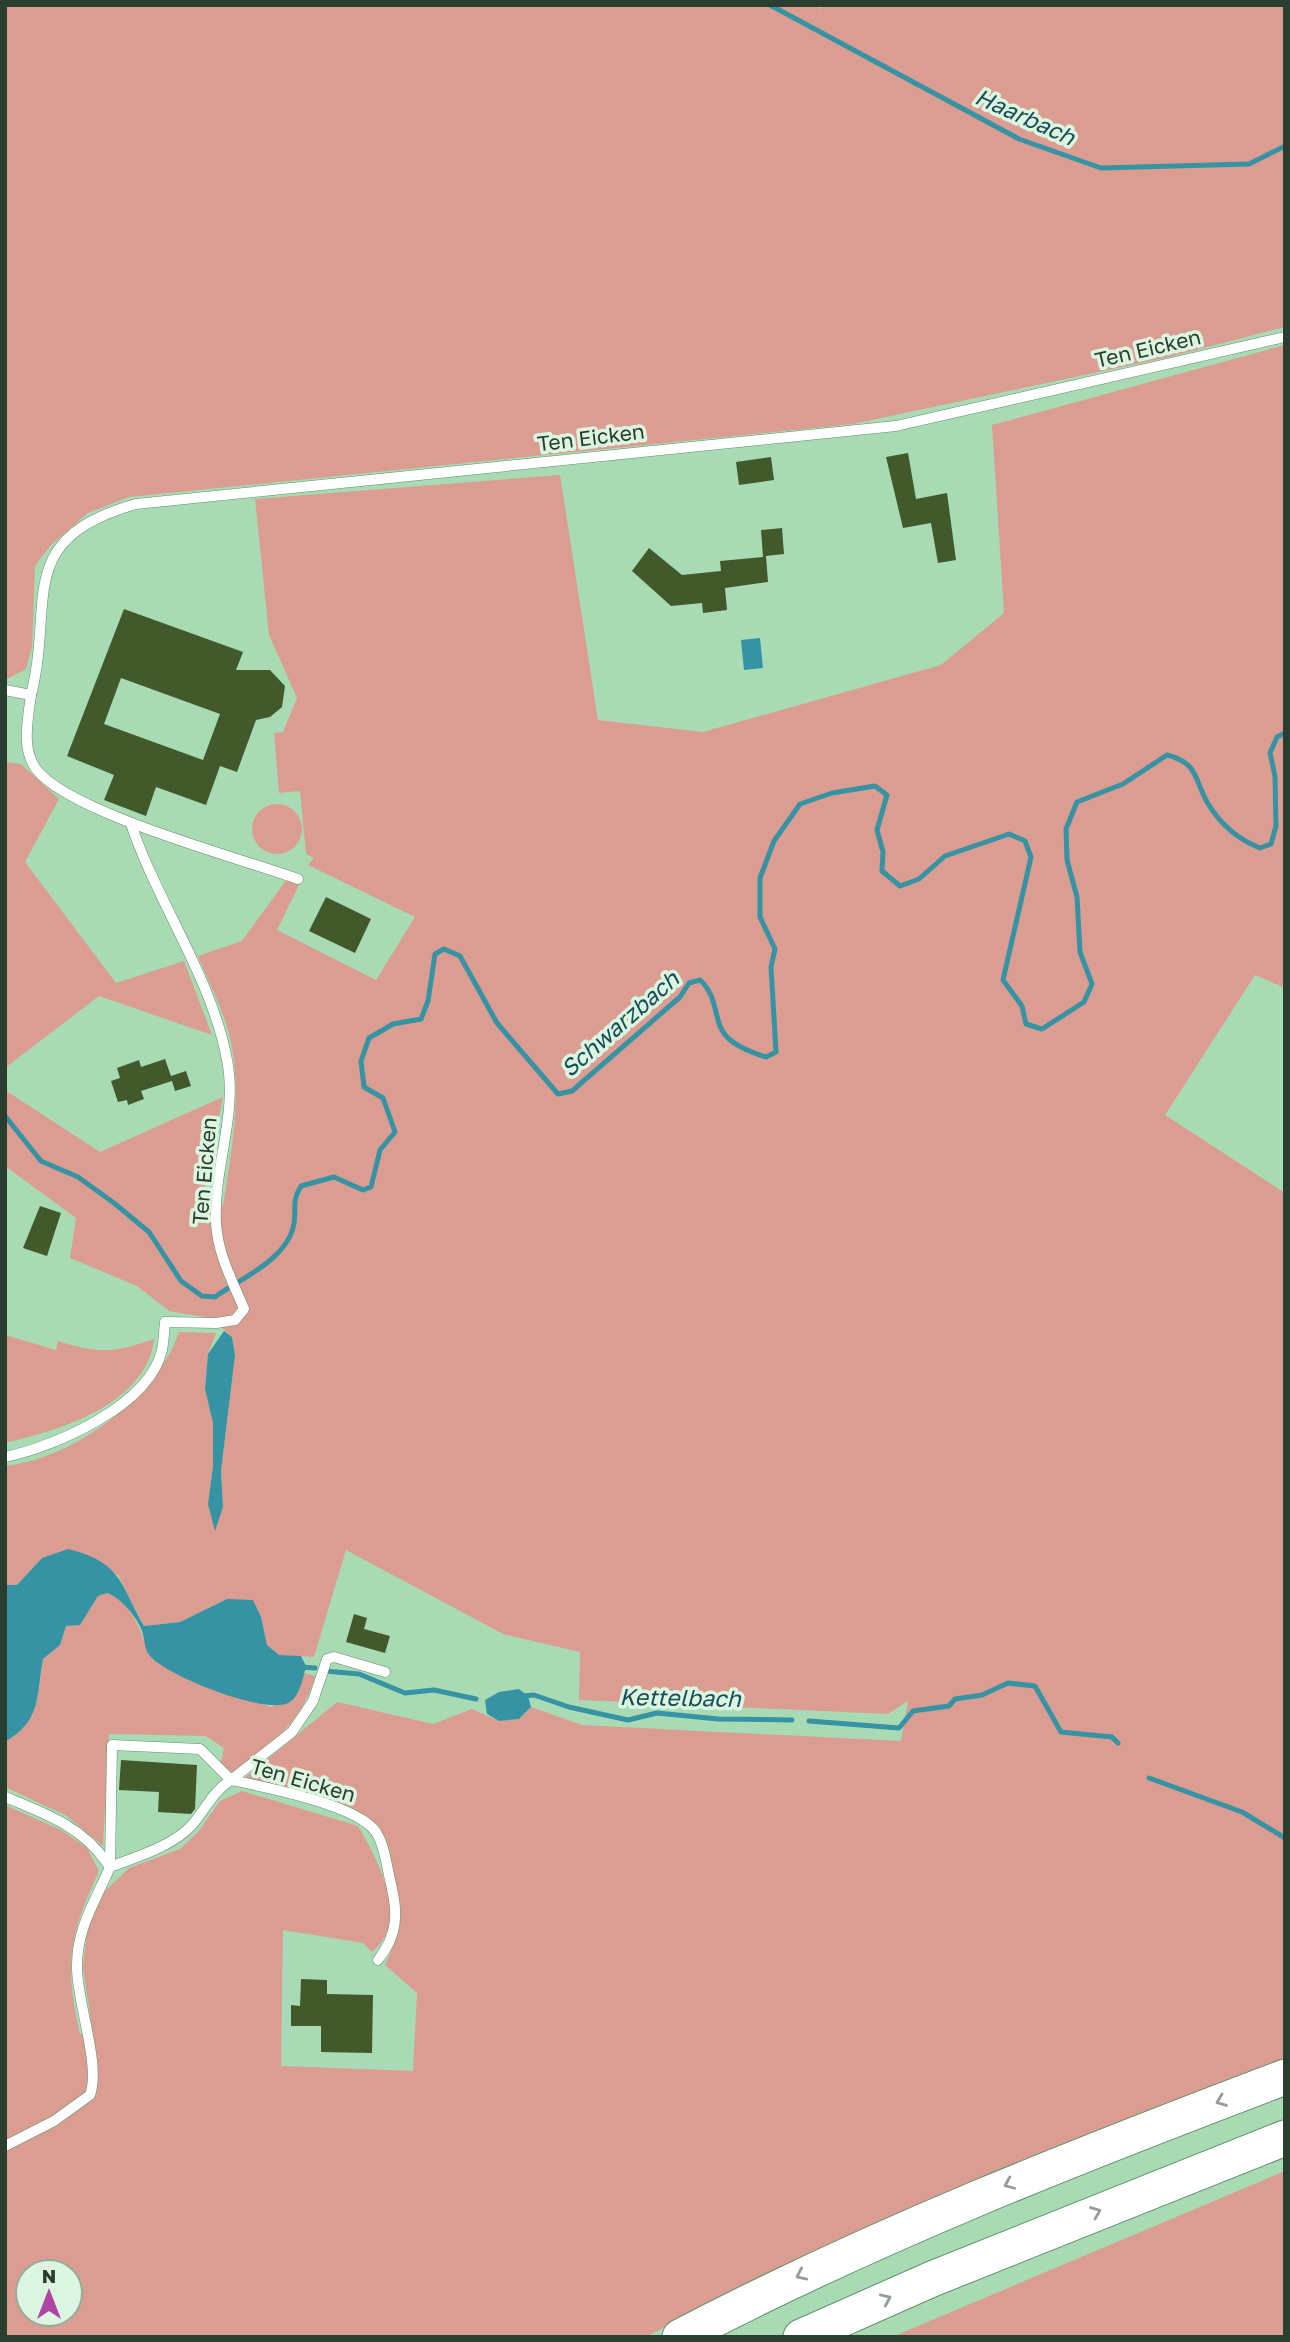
<svg xmlns="http://www.w3.org/2000/svg" width="1290" height="2342" font-family="'Golos Text',sans-serif">
	<style>
		.green { fill: #db9d91; fill-rule: evenodd }
		.water { fill: #3593a4 }
		.lines { fill: none; stroke-linecap: round; stroke-linejoin: round }
		.stream { stroke: #3593a4; stroke-width: 5 }
		.building { fill: #41592b; fill-rule: evenodd }
		.lane-casing { stroke: #5f8f6b; stroke-width: 11 }
		.highway-casing { stroke: #5f8f6b; stroke-width: 37 }
		.lane { stroke: #fff; stroke-width: 10 }
		.highway { stroke: #fff; stroke-width: 35 }
		.oneway { stroke: #949e96 }
		.labels { text-anchor: middle; stroke-width: 7; stroke-linejoin: round; paint-order: stroke }
		.street-label { font-size: 21px; fill: #293e2e; stroke: #dbf5e0 }
		.water-label { font-size: 23px; font-style: italic; fill: #184e57; stroke: #dbf5e0 }
	</style>
	<rect width="100%" height="100%" fill="#a8dbb4"/>
	<g class="green">
		<polygon points="5,5 817,5 820,10 820,5 1285,5 1285,327 1169,357 853,424 129,497 88,513 50,546 35,566 32,647 26,669 5,680"/>
		<path d="M1285 345V988L1255 975 1165 1115 1285 1193V2058L1154 2110 761 2277 646 2337H5V1805L61 1830 87 1848 99 1871C69 1936 64 1963 80 2034H93L83 1968 87 1929 105 1891 129 1868 180 1849 198 1832 220 1801 242 1791 358 1826C378 1860 411 1921 372 1952L363 1943 283 1930 281 2066 413 2071 417 1993 385 1965C403 1926 404 1918 394 1877 389 1858 386 1837 372 1822 349 1797 279 1787 245 1778L337 1702 433 1724 472 1709 499 1721 519 1719 531 1707 582 1725 901 1741 908 1701 888 1714 579 1700 580 1652 503 1634 346 1550 314 1657 279 1655 267 1645 261 1617 227 1599 180 1622 144 1626 118 1575 42 1558 17 1585H5V1466C73 1459 157 1397 179 1332L216 1333 208 1354 205 1389 213 1423V1466L208 1504 223 1507 221 1471 235 1355 232 1337 211 1318 169 1311 137 1286 70 1258 76 1218 5 1166V1090L100 1152 223 1097 200 1206 210 1198 223 1206C232 1148 244 1088 228 1030 221 1005 208 980 198 956L242 941 287 879 299 885 277 930 376 980 415 917 308 865 314 858 306 854 300 791 279 793 274 733 283 732 297 698 269 635 255 499 560 475 598 720 703 732 941 665 1004 613 992 425ZM28 2272H70V2314H28Z"/>
		<polygon points="5,762 21,764 59,799 25,862 116,983 184,961 212,1035 99,996 5,1068"/>
		<circle cx="277" cy="829" r="25"/>
		<path d="M5 1335 56 1350 58 1341C99 1354 114 1353 154 1339 146 1405 60 1430 5 1443Z"/>
		<path d="M107 1593C131 1602 142 1631 148 1654L271 1707 298 1693 304 1673 315 1676C303 1722 270 1745 234 1773L220 1766 224 1748 206 1736 109 1734 103 1846 67 1816 5 1787V1742C41 1720 37 1697 43 1659L60 1645 66 1626 80 1625 98 1596Z"/>
		<polygon points="1285,2171 1285,2337 892,2337"/>
	</g>
	<g class="water">
		<polygon points="760,638 763,668 744,670 741,640"/>
		<polygon points="224,1331 232,1337 235,1355 221,1471 223,1507 215,1531 208,1504 213,1466 213,1423 205,1389 208,1354"/>
		<path d="M68 1549C121 1562 120 1583 144 1626L180 1622 227 1599 253 1600 261 1617 267 1645 279 1655 301 1656 306 1666C303 1678 300 1697 288 1703 265 1715 167 1676 150 1656 144 1650 145 1639 142 1631 137 1617 121 1598 107 1593L98 1596 80 1625 66 1626 60 1645 43 1659C36 1697 42 1720 5 1742V1585H17L42 1558Z"/>
		<polygon points="519,1689 528,1696 531,1707 519,1719 499,1721 487,1714 485,1700 499,1692"/>
	</g>
	<g class="lines">
		<g class="stream">
			<polyline points="770,5 1019,139 1101,168 1249,164 1285,146"/>
			<path d="M5 1116 41 1161 78 1177 114 1203 149 1232 181 1281 202 1296 215 1297C240 1279 285 1260 293 1228 298 1210 290 1204 301 1186L334 1177 363 1190 371 1187 380 1150 395 1132 383 1098 364 1087 361 1061 369 1038 393 1024 421 1019 428 1001 435 954 444 949 460 956 497 1023 558 1094 572 1091 680 997 689 983 700 980C719 997 713 1022 726 1036 736 1047 753 1053 766 1057L776 1052 771 967 775 949 760 917V878L774 841 800 804 832 793 875 786 887 795 877 830 883 852 882 871 900 886 919 879 945 856 1009 834 1025 841 1031 857 1003 980 1022 1006 1026 1024 1042 1029 1084 1002 1092 984 1080 952 1077 897 1067 860 1066 829 1077 802 1123 784 1167 755C1198 763 1194 778 1207 802 1220 824 1237 839 1260 848L1271 844 1276 826 1275 776 1270 753 1277 737 1285 733"/>
			<polyline points="300,1667 315,1668"/>
			<polyline points="325,1671 359,1674 405,1693 434,1690 476,1699"/>
			<polyline points="523,1696 534,1695 569,1707 628,1720 657,1713 718,1719 792,1720"/>
			<polyline points="809,1721 899,1728 913,1711 949,1706 955,1699 982,1695 1008,1683 1035,1686 1061,1732 1112,1737 1118,1743"/>
			<polyline points="1149,1778 1242,1812 1285,1838"/>
		</g>
	</g>
	<g class="building">
		<polygon points="908,453 916,499 947,493 956,560 938,563 931,523 903,528 886,457"/>
		<polygon points="771,457 774,480 739,485 736,462"/>
		<polygon points="782,528 784,554 766,556 768,582 725,588 727,610 703,613 702,603 671,606 632,571 649,548 682,575 721,571 720,561 763,557 761,530"/>
		<path d="M124 609 243 652 236 670H270L285 686 282 707 270 717 256 720 237 772 220 766 206 805 156 787 146 816 104 800 114 775 67 756ZM121 678 220 714 203 760 104 724Z"/>
		<polygon points="326,897 371,919 355,953 309,931"/>
		<polygon points="165,1059 171,1076 186,1071 191,1086 175,1091 172,1081 141,1091 144,1099 128,1105 127,1100 118,1102 111,1081 120,1078 117,1068 139,1060 141,1067"/>
		<polygon points="40,1206 61,1213 47,1256 23,1248"/>
		<polygon points="354,1614 367,1618 364,1629 390,1636 385,1653 346,1642"/>
		<polygon points="121,1760 197,1765 195,1809 191,1814 158,1812 159,1792 119,1790"/>
		<polygon points="301,1979 327,1980 327,1994 373,1995 372,2053 321,2052 321,2026 291,2026 291,2005 300,2006"/>
	</g>
	<g class="lines">
		<g class="lane-casing">
			<g id="lane">
				<path d="M5 690 31 695C55 602 12 539 136 504L896 426 1285 337"/>
				<path d="M31 695C28 719 21 748 36 769 69 813 240 858 298 879"/>
				<path d="M5 1457C56 1446 149 1406 162 1350 164 1341 164 1331 165 1322L216 1323 235 1320 244 1309C232 1280 218 1255 216 1223 213 1168 238 1115 227 1060 212 978 157 902 131 824"/>
				<path d="M5 1797C44 1813 83 1827 107 1863"/>
				<polyline points="110,1867 112,1745 200,1749 231,1780 292,1732 313,1701 327,1659 334,1657 385,1672"/>
				<path d="M5 2146 54 2121 90 2095C101 2066 77 2002 77 1968 76 1929 96 1900 110 1867 136 1857 173 1846 192 1825 206 1809 212 1792 231 1780 265 1787 358 1805 376 1832 385 1846 387 1868 391 1884 398 1913 398 1935 378 1960"/>
			</g>
		</g>
		<g class="highway-casing">
			<g id="highway">
				<path d="M680 2337C875 2235 1079 2155 1285 2077"/>
				<polyline points="801,2337 932,2279 1285,2138"/>
			</g>
		</g>
		<use href="#lane" class="lane"/>
		<use href="#highway" class="highway"/>
	</g>
	<defs><path id="oneway-chevron" d="M-2-3.5L2.5 0L-2 3.5" fill="none" stroke-width="1.6" stroke-linecap="round" stroke-linejoin="round" transform="scale(1.75)"/></defs>
	<g class="oneway">
		<use href="#oneway-chevron" transform="translate(1221 2101) rotate(159)"/>
		<use href="#oneway-chevron" transform="translate(1009 2184) rotate(157)"/>
		<use href="#oneway-chevron" transform="translate(1096 2212) rotate(-22)"/>
		<use href="#oneway-chevron" transform="translate(801 2275) rotate(155)"/>
		<use href="#oneway-chevron" transform="translate(886 2299) rotate(-24)"/>
	</g>
	<g class="labels">
		<g class="street-label">
			<text transform="translate(1148 349) rotate(-13)" y="7">Ten Eicken</text>
			<text transform="translate(591 438) rotate(-7)" y="7">Ten Eicken</text>
			<text transform="translate(205 1171) rotate(-85)" y="7">Ten Eicken</text>
			<text transform="translate(303 1781) rotate(16)" y="7">Ten Eicken</text>
		</g>
		<g class="water-label">
			<text transform="translate(1025 117) rotate(24)" y="8">Haarbach</text>
			<text transform="translate(620 1024) rotate(-41)" y="8">Schwarzbach</text>
			<text transform="translate(680 1698) rotate(1)" y="8">Kettelbach</text>
		</g>
	</g>
	<rect width="1290" height="2342" fill="none" stroke="#293e2e" stroke-width="14"/>
	<g transform="translate(49 2293)"><circle r="33" fill="#dbf5e0" stroke="#94ac99" stroke-width="2"/>
	<path d="M0-5L12 26L0 18L-12 26Z" fill="#af44a5"/>
	<text y="-10" font-size="19" font-weight="bold" text-anchor="middle" fill="#293e2e">N</text>
	</g>
</svg>
